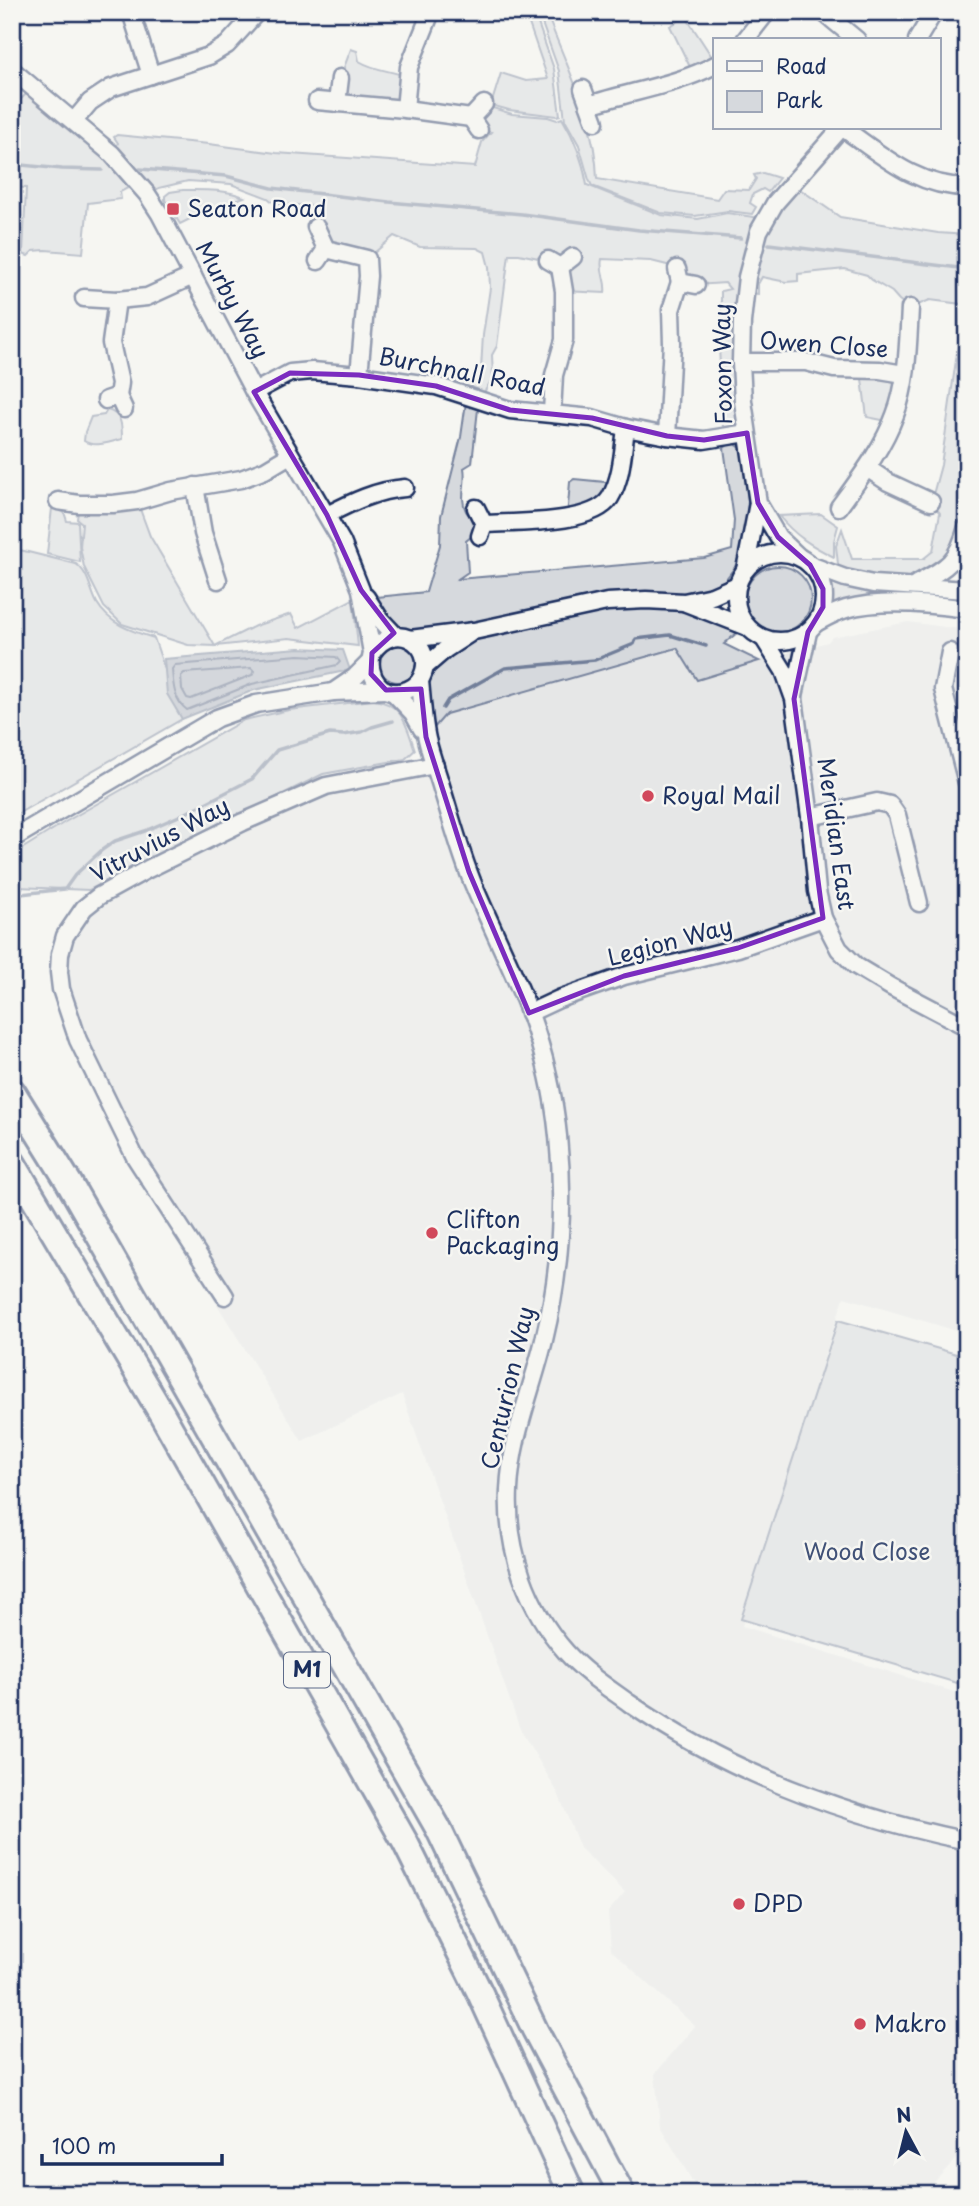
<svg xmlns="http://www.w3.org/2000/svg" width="979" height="2206" font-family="'Playpen Sans',sans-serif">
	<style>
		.built { fill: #e6e7e7 }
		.green { fill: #d6d9dd; stroke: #78849e; stroke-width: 2 }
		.water { fill: #abb2c0; stroke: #717e99; stroke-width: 2 }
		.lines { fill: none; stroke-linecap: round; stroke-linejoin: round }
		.shore { stroke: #556385; stroke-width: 2 }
		.stream { stroke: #717e99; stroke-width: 3.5 }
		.minor-casing { stroke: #1b2f5e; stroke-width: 21 }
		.highway-casing { stroke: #1b2f5e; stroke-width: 30 }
		.minor { stroke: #f6f6f2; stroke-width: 16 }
		.highway { stroke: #f6f6f2; stroke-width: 24 }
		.marked { fill: none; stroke: #7b2cbf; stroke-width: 5; stroke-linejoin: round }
		.poi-dot { fill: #d1495b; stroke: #f6f6f2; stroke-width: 2.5 }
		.labels { text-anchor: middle; stroke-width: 5; stroke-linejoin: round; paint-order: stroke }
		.shield { fill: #f6f6f2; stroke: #5d6b8a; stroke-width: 2 }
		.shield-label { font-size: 21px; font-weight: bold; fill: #1b2f5e }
		.poi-label { font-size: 23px; fill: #1b2f5e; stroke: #f6f6f2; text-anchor: start }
		.street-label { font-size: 23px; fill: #1b2f5e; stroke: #f6f6f2 }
		.park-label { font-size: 23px; fill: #405177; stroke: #f6f6f2 }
	</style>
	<rect width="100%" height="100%" fill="#f6f6f2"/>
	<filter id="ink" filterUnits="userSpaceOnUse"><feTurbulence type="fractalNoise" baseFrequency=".0143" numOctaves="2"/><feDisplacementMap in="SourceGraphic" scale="14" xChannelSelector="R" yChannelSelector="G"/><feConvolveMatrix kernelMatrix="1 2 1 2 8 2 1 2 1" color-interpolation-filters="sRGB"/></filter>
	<g filter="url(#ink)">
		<polygon class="built" points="908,622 967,630 967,1334 844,1297 823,1361 832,1363 742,1626 967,1696 967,2078 953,2094 967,2111 967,2147 923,2194 700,2194 660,2126 655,2074 695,2026 611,1950 608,1912 625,1892 580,1848 558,1793 520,1729 402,1394 302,1441 109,1131 74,1027 59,972 84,908 334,784 435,765 426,737 446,714 677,648 697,677 828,642 832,637"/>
		<g class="green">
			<polygon points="525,12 534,12 554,69 560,115 557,116 509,110 491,105 501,73 526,81 548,79"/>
			<path d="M538 12H546C566 65 596 122 597 179L717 199 724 189 749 190 756 179 754 175 763 173 779 178 768 192 763 189 753 194 750 203 756 207 752 214 728 211 695 216 661 213 592 186 589 180 579 145 565 120 559 71Z"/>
			<polygon points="686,17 712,57 691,69 670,26"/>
			<path d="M351 49 357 51 359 61C376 71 390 70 408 77L405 109 337 103 340 78Z"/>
			<path d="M32 88 112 154 118 143 114 137 117 135 209 144 276 153 475 167 482 142 491 132 479 130 471 118 490 107 512 114 548 117 557 120 562 118C575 139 583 161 587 185L661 215 698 219 727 213 766 219 791 183 840 217 938 233 967 235V531L962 550 915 585 967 591V609L953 607 820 615C827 595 822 582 810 565L825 571 838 564 836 546 842 529 852 559H923L933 551 940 513 931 502 941 465 960 332 961 304 930 300 910 308 899 300 892 292 872 280 867 275 845 269 798 274V281L786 282 762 277 758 284V294L737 290 738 419 732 426 723 428 719 346 721 345V291L730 289 725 283 696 285 671 266 651 261 602 259C599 272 607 280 605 293L564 291 548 260 519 254H509L497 346 492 355 493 378 479 400 472 463 464 468C467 483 459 497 466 511 469 516 475 521 478 525L477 532 466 541 468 572 458 579 704 558 732 550 734 520 724 448 732 442 741 448 745 456 748 501 745 539 735 567 725 580 686 602 745 626 724 644 759 661 697 680 677 648 446 714 426 737 420 681 472 632 410 639 367 598 426 592 440 545 441 516 461 437 467 395 481 369 483 335 490 288 489 267 485 252 477 248 420 247 394 236 367 259 326 249 315 206 275 204 268 198 231 184 188 181 159 188 147 194 137 183 120 192 121 199 88 203 83 253 45 250 33 251 28 256 23 254 26 188 12 187V108Z"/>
			<path d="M183 190C204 190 224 189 244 197L202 213 180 224 165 200V196L170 192Z"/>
			<polygon points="882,377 894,382 896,388 887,421 867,417 862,379"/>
			<path d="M107 410C122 414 122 425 122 439 111 442 94 448 84 441L85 432 91 417 104 415Z"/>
			<polygon points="574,479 615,483 611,496 567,518 570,482"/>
			<polygon points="137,501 150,536 215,646 255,626 291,614 298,628 353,599 358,646 289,638 216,646 188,645 122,624 104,607 84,567 80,547 82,523 77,519 79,504"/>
			<polygon points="52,508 64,512 67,521 78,522 80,562 47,554"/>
			<path d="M821 514 838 526 834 541V557C812 546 795 536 779 516Z"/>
			<path d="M12 548 76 564C89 573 90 590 97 603 110 625 132 631 154 638L182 719 12 817Z"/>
			<circle cx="778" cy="599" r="33"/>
			<circle cx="398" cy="663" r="19"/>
			<path d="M373 700C403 703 406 725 415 750L405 759 323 774 89 890 17 887 12 889V855L65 822 244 720 289 710Z"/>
			<polygon points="838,1320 967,1357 967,1686 741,1619"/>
		</g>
		<polygon class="water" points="299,648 343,650 350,670 254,690 182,719 167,694 164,659"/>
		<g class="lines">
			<g class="shore">
				<path d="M299 655 336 657 340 662 337 665 252 684 187 710C174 700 173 685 172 669L175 665Z"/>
				<polygon points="251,668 254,671 252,675 191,699 187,698 182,689 181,676 184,673"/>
			</g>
			<g class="stream">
				<polyline points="12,164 62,169 102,170"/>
				<polyline points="140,169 226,176 272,188 389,202 522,214 639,230 741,238"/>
				<polyline points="769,244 967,269"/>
				<polyline points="443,708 448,700 505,668 595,660 634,644 636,639 670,635 706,646"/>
				<polyline points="21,894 65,889 75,875 102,850 115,841 145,831 188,812 252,779 277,750 330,734 343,735 362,732 372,727 393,721"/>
			</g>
			<g class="minor-casing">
				<g id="minor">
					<polyline points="131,12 151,75"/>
					<polyline points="823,12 857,40"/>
					<polyline points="745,40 767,12"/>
					<polyline points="917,40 934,12"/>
					<path d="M12 70 112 154 147 194 160 214 254 392 342 542 361 590 372 653C366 675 381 700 407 690 425 684 431 659 418 645 402 629 382 637 372 653"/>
					<polyline points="583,89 595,122"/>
					<polyline points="317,101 405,109 471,118"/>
					<polyline points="337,103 340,78"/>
					<path d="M589 105C631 91 675 86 715 65"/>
					<polyline points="405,109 409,67 431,12"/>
					<polyline points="74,121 90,102 111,88 209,56 227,45 257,12"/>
					<path d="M843 128C882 155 916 187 967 187"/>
					<polyline points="479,130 471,118 484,104"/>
					<polyline points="316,227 326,249 318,261"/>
					<polyline points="326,249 367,259 368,276 359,375"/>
					<polyline points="548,260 560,267 573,257"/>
					<polyline points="677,269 680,282 696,285"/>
					<polyline points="84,298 117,300"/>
					<polyline points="741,362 806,362 834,369 880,370 904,374"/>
					<polyline points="254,392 290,373 312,371 359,375 436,386 510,410 592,418 626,428 667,436 704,440 747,433"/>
					<polyline points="118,396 120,383 111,343 117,300 147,297 193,276"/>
					<polyline points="106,400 118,396 124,409"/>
					<polyline points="552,413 554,375 564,340 564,291 560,267"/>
					<polyline points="667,436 672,343 671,310 680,282"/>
					<polyline points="867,468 888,482 931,502"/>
					<polyline points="195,486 203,533 218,580"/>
					<polyline points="58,501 79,504 113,504 137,501 171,491 241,479 265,470 290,455"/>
					<polyline points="758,503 778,537 798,556"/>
					<path d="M839 507C860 478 883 448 895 415 908 382 908 342 910 308"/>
					<polyline points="476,508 484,524 480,536"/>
					<path d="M327 515C352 502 377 490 405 488"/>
					<path d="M484 524C514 522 593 525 610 498 622 478 623 450 626 428"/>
					<circle cx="780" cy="597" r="44"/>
					<polyline points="810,565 845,578 873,584 967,590"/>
					<polyline points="745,570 758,503 743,401 741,362 742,322 747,277 759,231 775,203 841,128"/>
					<path d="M916 584C948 567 957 563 967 527"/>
					<polyline points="366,597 380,619 396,636"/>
					<polyline points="686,603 745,626"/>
					<path d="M816 623C825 618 835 612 846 609 880 599 932 604 967 609"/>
					<polyline points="410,639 474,631 607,602 646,600 684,602 712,596 737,585"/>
					<polyline points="764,639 784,671 794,699 810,817 817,891 823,918 839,949 856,966 891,987 967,1027"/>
					<polyline points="950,652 943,689 967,783"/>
					<polyline points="425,667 446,649 469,634"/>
					<path d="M420 681C422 700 423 721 427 739 431 756 437 772 442 789 452 821 461 855 474 886 492 929 514 971 530 1014 544 1053 554 1095 558 1136 565 1204 560 1274 544 1340 532 1390 511 1438 509 1490 506 1549 527 1608 566 1652 585 1673 607 1687 629 1703 730 1773 846 1816 967 1841"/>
					<polyline points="333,692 355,677 369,663"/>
					<polyline points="393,692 413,713 422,729"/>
					<polyline points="794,696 808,632"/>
					<polyline points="810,817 877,802 890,805 897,815 919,903"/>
					<polyline points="12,839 217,718 256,704 333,692 386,690"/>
					<polyline points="529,1013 559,999 624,976 738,948 823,918"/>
					<polyline points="225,1296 135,1157 78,1040 61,989 59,972 60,954 65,936 84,908 99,896 148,869 243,822 326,786 435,765"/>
				</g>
			</g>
			<g class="highway-casing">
				<g id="highway">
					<polyline points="12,1091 68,1181 438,1828 535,2030 622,2194"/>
					<polyline points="12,1162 162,1414 405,1842 480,1993 572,2194"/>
				</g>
			</g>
			<use href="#minor" class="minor"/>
			<use href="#highway" class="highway"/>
		</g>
	</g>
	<path d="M0 0H979V2206H0ZM290 373 359 375 436 386 510 410 592 418 667 436 704 440 747 433 758 503 778 537 810 565 823 589V607L808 632 794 699 823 918 738 948 624 976 529 1013 469 872 426 737 421 689 386 690 371 674 372 653 394 633 361 590 327 515 254 392Z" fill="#f6f6f2" fill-opacity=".55" fill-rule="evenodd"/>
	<path class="marked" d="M290 373 359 375 436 386 510 410 592 418 667 436 704 440 747 433 758 503 778 537 810 565 823 589V607L808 632 794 699 823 918 738 948 624 976 529 1013 469 872 426 737 421 689 386 690 371 674 372 653 394 633 361 590 327 515 254 392Z"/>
	<g class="poi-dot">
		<rect x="166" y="202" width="14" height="14" rx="3.5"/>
		<circle cx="648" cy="796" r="7"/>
		<circle cx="432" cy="1233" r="7"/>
		<circle cx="739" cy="1904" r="7"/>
		<circle cx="860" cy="2024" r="7"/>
	</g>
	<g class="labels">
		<rect class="shield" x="284" y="1652.5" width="46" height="35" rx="5"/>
		<g class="shield-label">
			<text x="307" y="1677">M1</text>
		</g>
		<g class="poi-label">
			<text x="187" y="217">Seaton Road</text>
			<text x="662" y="804">Royal Mail</text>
			<text x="446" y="1228">Clifton<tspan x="446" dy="26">Packaging</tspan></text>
			<text x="753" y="1912">DPD</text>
			<text x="874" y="2032">Makro</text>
		</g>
		<g class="street-label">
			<text transform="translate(232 300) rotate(62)" y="8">Murby Way</text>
			<text transform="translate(824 345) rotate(4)" y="8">Owen Close</text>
			<text transform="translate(723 364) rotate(-91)" y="8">Foxon Way</text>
			<text transform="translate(462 372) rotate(11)" y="8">Burchnall Road</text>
			<text transform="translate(836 834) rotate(82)" y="8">Meridian East</text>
			<text transform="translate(160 840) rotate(-28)" y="8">Vitruvius Way</text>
			<text transform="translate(670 942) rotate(-15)" y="8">Legion Way</text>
			<text transform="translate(508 1388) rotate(-77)" y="8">Centurion Way</text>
		</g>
		<g class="park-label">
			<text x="867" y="1560">Wood Close</text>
		</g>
	</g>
	<rect width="979" height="2206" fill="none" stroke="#f6f6f2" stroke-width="42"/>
	<rect x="21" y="21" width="937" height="2164" fill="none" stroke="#1b2f5e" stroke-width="2.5" filter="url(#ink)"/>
	<rect x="713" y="38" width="228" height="91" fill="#f6f6f2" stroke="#9ea6b7" stroke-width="2"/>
	<rect x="727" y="61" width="35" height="10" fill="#f6f6f2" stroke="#9ea6b7" stroke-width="2"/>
	<text x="776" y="74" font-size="21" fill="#1b2f5e">Road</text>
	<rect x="727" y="91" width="35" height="21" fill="#d6d9dd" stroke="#9ea6b7" stroke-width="2"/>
	<text x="776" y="108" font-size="21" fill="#1b2f5e">Park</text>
	<g transform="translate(906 2132) rotate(353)" stroke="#f6f6f2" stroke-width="5" paint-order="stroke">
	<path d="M0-5L12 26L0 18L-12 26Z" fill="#1b2f5e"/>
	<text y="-10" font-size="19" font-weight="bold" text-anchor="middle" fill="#1b2f5e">N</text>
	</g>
	<path d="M42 2154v10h180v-10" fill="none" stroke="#1b2f5e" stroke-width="3.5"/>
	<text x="52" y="2154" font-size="21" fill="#1b2f5e" stroke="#f6f6f2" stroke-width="5" paint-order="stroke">100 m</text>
</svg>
